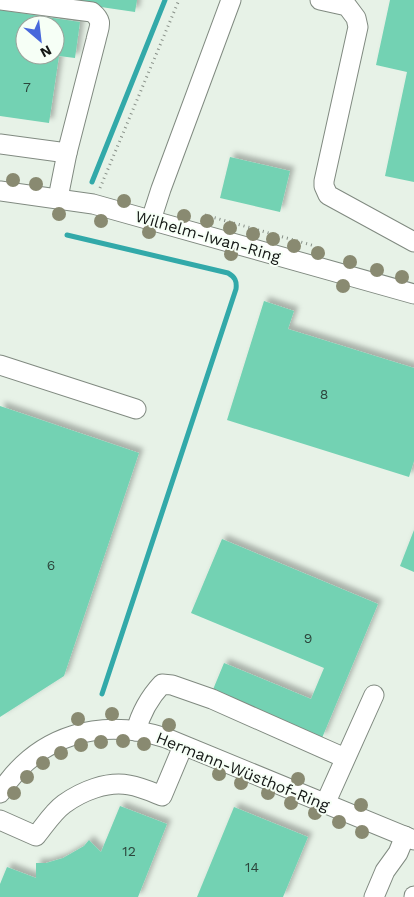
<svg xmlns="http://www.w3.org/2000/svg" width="414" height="897" font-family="'Work Sans',sans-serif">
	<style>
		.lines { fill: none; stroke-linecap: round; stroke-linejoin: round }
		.stream { stroke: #32a9a9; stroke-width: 5 }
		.building { fill: #73d2b3; fill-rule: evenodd; filter: url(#shadow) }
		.minor-casing { stroke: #808a80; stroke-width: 21 }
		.path { stroke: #878f87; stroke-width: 3; stroke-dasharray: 1 4; stroke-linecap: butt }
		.minor { stroke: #fff; stroke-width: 19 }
		.tree { fill: #898a71 }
		.labels { text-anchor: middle; stroke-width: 4; stroke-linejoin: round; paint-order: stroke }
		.number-label { font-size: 14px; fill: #2c463c }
		.street-label { font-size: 16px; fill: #141815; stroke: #f6fff6 }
	</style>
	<defs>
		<filter id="shadow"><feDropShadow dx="4.5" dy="-4.5" stdDeviation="2.5" flood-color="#0004"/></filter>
	</defs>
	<rect width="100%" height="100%" fill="#e7f2e7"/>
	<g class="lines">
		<g class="stream">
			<polyline points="92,182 165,0"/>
			<path d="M67 235 228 273C235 277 237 281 236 289L102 694"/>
		</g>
	</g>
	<g class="building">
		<polygon points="53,0 137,0 135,12"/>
		<polygon points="390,0 414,0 414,182 385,176 407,72 376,65"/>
		<path d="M0 10 80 22 75 58 59 56 49 123 0 116ZM25 25H55V55H25Z"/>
		<polygon points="230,157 290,171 280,212 220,198"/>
		<polygon points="264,301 294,311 288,329 414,368 414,461 409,477 227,420"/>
		<polygon points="0,406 139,453 64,676 0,717"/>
		<polygon points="414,530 414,572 400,566"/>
		<polygon points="222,539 378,604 322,738 212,692 224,663 311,699 324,668 191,613"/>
		<polygon points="120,806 167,824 138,897 0,897 0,884 7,867 36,878 36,863 46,863 63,858 84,846 89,840 101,852"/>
		<polygon points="234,807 308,837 283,897 197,897"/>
	</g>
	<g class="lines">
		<g class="minor-casing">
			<g id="minor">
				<path d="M0 0 92 12C104 22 99 26 96 40L67 153"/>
				<polyline points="320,0 347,6 356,18 358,27 324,181 324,186 328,195 414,242"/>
				<polyline points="0,144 67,153 58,198"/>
				<polyline points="0,191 93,204 414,294"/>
				<polyline points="151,220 161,189 231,0"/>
				<polyline points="0,365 136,409"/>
				<path d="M136 731C141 712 149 698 162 684L172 685 212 699 345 758"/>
				<path d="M0 793C38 734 101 717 166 738L414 840"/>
				<polyline points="325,804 374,695"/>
				<path d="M0 820 36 836C45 825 53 812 64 804 82 791 107 781 129 785 141 787 152 792 162 796L183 746"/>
				<polyline points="374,897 385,871 398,853 405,836"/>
				<polyline points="414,897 414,896"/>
			</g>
		</g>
		<g class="path">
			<polyline points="100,188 179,0"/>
			<polyline points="205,215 315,246"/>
		</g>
		<use href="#minor" class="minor"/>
	</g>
	<g class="tree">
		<circle cx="13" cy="180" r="7"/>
		<circle cx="36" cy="184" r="7"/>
		<circle cx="124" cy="201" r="7"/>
		<circle cx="59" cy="214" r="7"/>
		<circle cx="184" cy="216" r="7"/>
		<circle cx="101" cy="221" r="7"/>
		<circle cx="207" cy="221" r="7"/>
		<circle cx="230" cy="228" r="7"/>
		<circle cx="149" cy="232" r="7"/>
		<circle cx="253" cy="234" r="7"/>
		<circle cx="273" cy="239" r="7"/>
		<circle cx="294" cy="246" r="7"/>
		<circle cx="318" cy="253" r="7"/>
		<circle cx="231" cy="254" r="7"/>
		<circle cx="350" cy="262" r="7"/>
		<circle cx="377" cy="270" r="7"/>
		<circle cx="402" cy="277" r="7"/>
		<circle cx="343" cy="286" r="7"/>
		<circle cx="112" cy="714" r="7"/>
		<circle cx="78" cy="719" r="7"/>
		<circle cx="169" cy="725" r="7"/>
		<circle cx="123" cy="741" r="7"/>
		<circle cx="101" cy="742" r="7"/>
		<circle cx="144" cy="744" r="7"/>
		<circle cx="81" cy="745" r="7"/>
		<circle cx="61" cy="753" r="7"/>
		<circle cx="43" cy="763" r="7"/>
		<circle cx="219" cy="774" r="7"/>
		<circle cx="27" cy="777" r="7"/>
		<circle cx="298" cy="779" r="7"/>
		<circle cx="241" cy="783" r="7"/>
		<circle cx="14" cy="793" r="7"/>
		<circle cx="268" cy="793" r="7"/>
		<circle cx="291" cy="803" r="7"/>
		<circle cx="361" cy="805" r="7"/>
		<circle cx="315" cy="813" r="7"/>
		<circle cx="339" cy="822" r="7"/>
		<circle cx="362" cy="832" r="7"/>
	</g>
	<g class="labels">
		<g class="number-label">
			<text x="27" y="92">7</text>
			<text x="324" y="399">8</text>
			<text x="51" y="570">6</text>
			<text x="308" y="643">9</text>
			<text x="129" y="856">12</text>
			<text x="252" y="872">14</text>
		</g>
		<g class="street-label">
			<text transform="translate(208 236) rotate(16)" y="6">Wilhelm-Iwan-Ring</text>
			<text transform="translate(243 771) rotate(22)" y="6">Hermann-Wüsthof-Ring</text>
		</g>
	</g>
	<g transform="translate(40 40) rotate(152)"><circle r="24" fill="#f6fff6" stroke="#9ca39c"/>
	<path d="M0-4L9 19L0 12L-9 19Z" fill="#4868db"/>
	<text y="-8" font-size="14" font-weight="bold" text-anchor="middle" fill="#141815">N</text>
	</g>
</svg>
